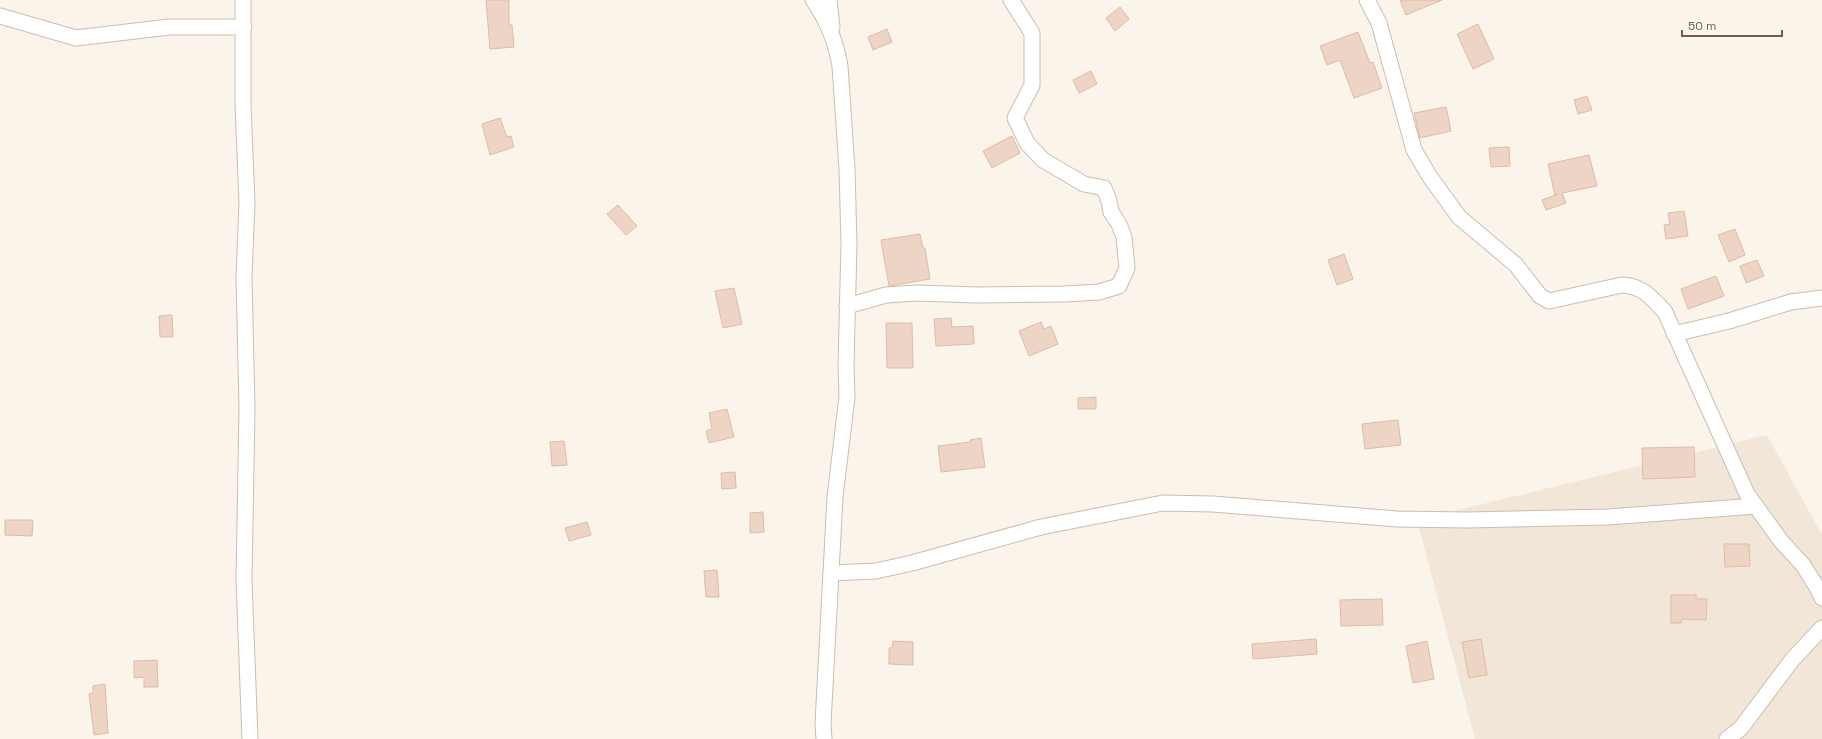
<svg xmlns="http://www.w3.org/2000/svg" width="1822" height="739" font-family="'Space Grotesk',sans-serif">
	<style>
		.residential { fill: #f2e6d9 }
		.building { fill: #eed4c4; stroke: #dfbba6 }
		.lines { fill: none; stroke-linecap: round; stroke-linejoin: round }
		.street-casing { stroke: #ccbcb1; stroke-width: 17 }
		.street { stroke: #fff; stroke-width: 15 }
	</style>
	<rect width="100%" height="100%" fill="#fbf4ea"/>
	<polygon class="residential" points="1767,435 1822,535 1822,739 1475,739 1417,520"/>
	<g class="building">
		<polygon points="486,0 509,0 509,25 512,25 514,47 490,49"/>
		<polygon points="1400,0 1442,0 1406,15"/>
		<polygon points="1120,7 1129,19 1115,31 1106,18"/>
		<polygon points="1478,24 1494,59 1473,69 1457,34"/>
		<polygon points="887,29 892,42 873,50 868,37"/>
		<polygon points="1358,32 1370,63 1373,62 1382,88 1354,98 1340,60 1327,65 1320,46"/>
		<polygon points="1091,71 1097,84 1079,93 1073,80"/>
		<polygon points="1587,96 1592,110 1578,114 1574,100"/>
		<polygon points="1446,107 1451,131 1420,138 1414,113"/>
		<polygon points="500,118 507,137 511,136 514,147 490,155 482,124"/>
		<polygon points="1012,136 1020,153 992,168 983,151"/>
		<polygon points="1509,147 1510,166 1491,167 1489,148"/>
		<polygon points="1589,155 1597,186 1562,193 1566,203 1546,210 1542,200 1558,194 1555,195 1548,164"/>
		<polygon points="618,205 637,226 626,235 607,214"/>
		<polygon points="1684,211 1688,236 1666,239 1664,225 1670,224 1668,213"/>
		<polygon points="1735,229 1745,255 1729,262 1718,235"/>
		<polygon points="920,234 923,248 925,248 930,279 889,286 881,240"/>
		<polygon points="1344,254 1353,279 1337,285 1328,260"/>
		<polygon points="1757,260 1764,276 1746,283 1740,266"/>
		<polygon points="1716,276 1724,296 1688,309 1681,289"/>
		<polygon points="734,288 742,324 723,328 715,291"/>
		<polygon points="172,315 173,337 160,337 159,316"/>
		<polygon points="951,318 952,327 973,326 974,344 936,346 934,319"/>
		<polygon points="1041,322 1044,329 1051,326 1058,344 1029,356 1019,331"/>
		<polygon points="886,323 912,323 913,368 887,368"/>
		<polygon points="1096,397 1096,409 1078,409 1078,398"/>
		<polygon points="727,409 734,437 709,443 706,431 712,429 709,413"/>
		<polygon points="1398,420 1401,445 1365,449 1362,424"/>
		<polygon points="981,438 985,467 941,472 938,446 970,442 970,440"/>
		<polygon points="564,441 567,465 552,466 550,442"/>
		<polygon points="1694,447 1695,477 1643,479 1642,448"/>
		<polygon points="735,472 736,488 722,489 721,473"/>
		<polygon points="763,512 764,532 750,533 750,513"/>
		<polygon points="5,520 33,520 32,536 5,535"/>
		<polygon points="587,522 591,535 569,541 565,528"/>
		<polygon points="1724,544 1749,544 1750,566 1725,567"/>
		<polygon points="717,570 719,597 706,597 704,571"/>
		<polygon points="1671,595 1696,595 1696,599 1707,599 1706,620 1682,619 1681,623 1671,623"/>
		<polygon points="1382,599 1383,625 1341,626 1340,600"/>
		<polygon points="1316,639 1317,654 1253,659 1252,644"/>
		<polygon points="1481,639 1487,675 1469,678 1462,642"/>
		<polygon points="893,641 913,642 913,665 889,664 889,648 892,648"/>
		<polygon points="1427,641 1434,679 1413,683 1406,646"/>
		<polygon points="157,660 158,687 144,687 144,677 134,678 134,661"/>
		<polygon points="105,684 108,733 94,735 89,694 93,693 93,686"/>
	</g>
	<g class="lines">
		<g class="street-casing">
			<g id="street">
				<polyline points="243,0 243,104 247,203 244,277 247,408 244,580 250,739"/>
				<path d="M813 0C827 20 836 42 840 66L847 169 849 244 846 366 847 397 835 497 823 724 824 739"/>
				<polyline points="829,0 832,27"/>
				<path d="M1367 0 1379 23 1414 150 1430 177 1459 217 1516 265 1540 296 1549 301 1622 285C1643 286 1651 297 1665 312L1747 494 1781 541 1803 565 1818 589 1822 598"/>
				<polyline points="0,16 76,38 169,27 244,27"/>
				<polyline points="847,306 886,295 916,293 977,295 1065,294 1099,292 1119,286 1127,268 1124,237 1119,224 1111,212 1109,201 1104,188 1084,184 1043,160 1027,143 1015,118 1032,85 1032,33 1011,0"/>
				<polyline points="1674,334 1729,321 1791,302 1822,298"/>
				<polyline points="831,573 876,571 912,563 1041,527 1163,503 1213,504 1397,519 1468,520 1608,517 1756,506"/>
				<polyline points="1727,739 1741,728 1792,660 1822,628"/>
			</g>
		</g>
		<use href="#street" class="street"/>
	</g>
	<path d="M1682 30v6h100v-6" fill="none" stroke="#735c4f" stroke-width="2"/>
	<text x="1688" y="30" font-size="12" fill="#735c4f" stroke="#fef8f0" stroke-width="3" paint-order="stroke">50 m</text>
</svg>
